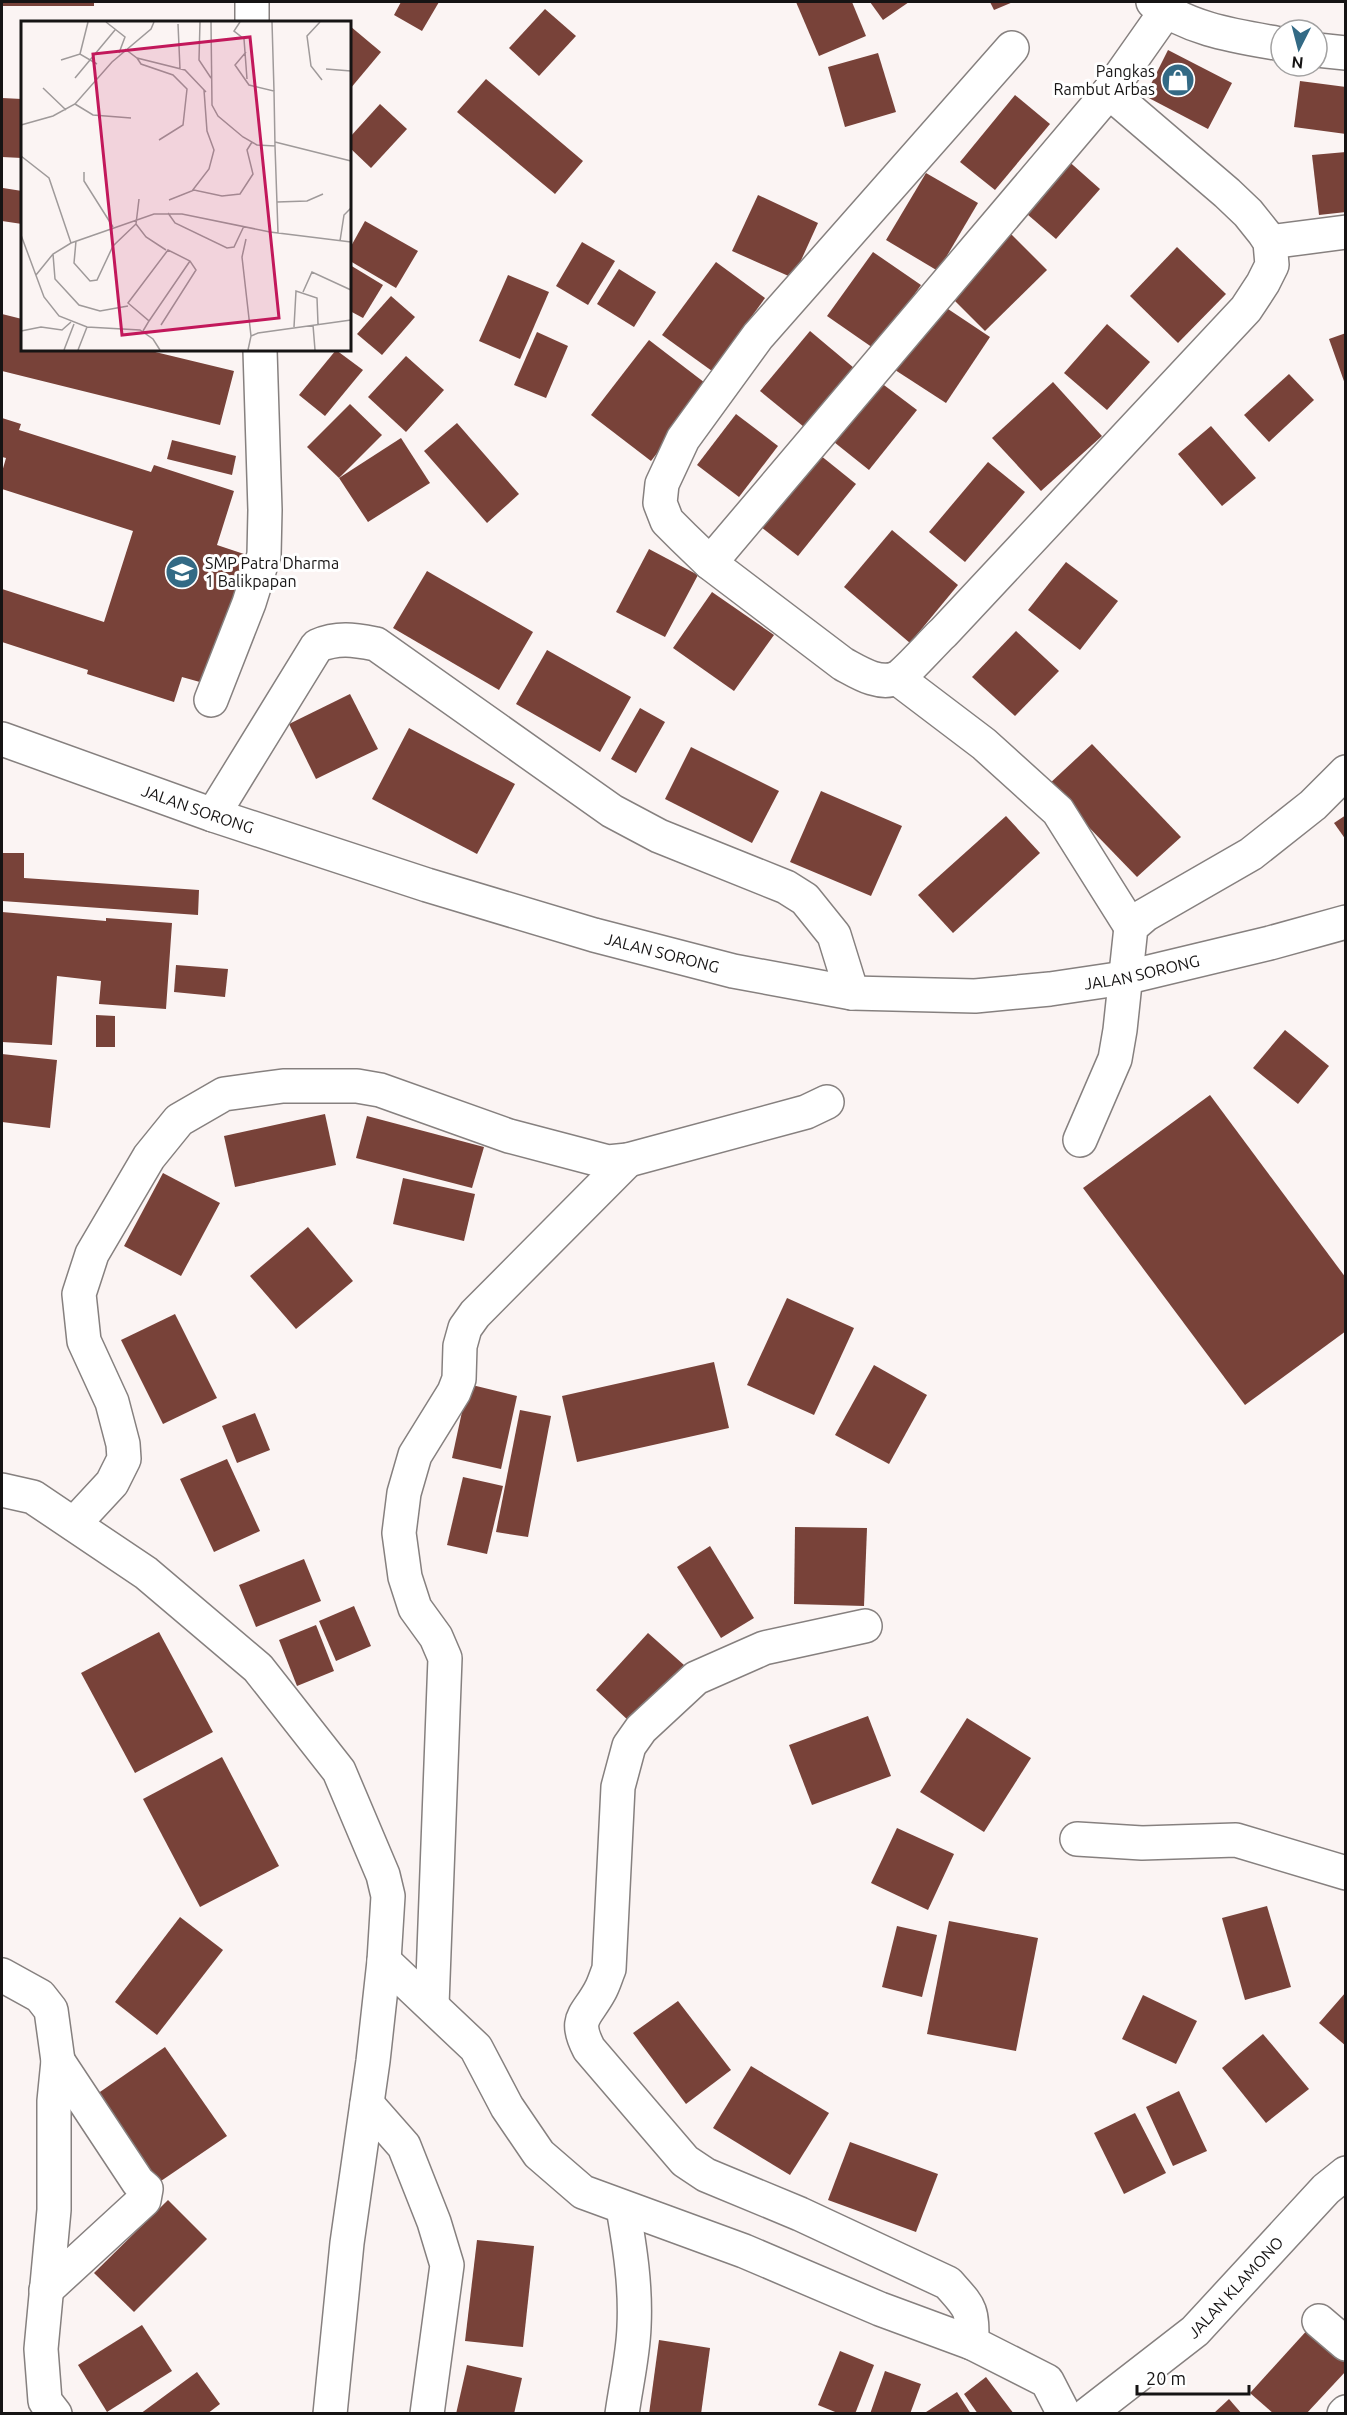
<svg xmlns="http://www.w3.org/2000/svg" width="1347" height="2415" font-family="Ubuntu,sans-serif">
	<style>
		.building { fill: #784239 }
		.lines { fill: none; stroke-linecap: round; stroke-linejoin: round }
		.street-casing { stroke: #86807f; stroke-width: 36 }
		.secondary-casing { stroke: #86807f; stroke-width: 36 }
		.street { stroke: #fff; stroke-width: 33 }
		.secondary { stroke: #fff; stroke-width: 33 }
		.labels { text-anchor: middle; stroke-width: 6; stroke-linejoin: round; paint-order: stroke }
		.poi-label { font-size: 16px; fill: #161414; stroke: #fff; text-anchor: end }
		.street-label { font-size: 16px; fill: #161414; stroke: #fff }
		.inset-road { fill: none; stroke: #9f9a9a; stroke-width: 1.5 }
		.view { fill: #c2185b; fill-opacity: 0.15; stroke: #c2185b; stroke-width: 3 }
		.inset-edge { fill: none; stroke: #161414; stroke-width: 3 }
	</style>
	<rect width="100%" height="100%" fill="#fbf4f3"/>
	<g class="building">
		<rect x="2" y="2" width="92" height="4"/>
		<polygon points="401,2 439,2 422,31 394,15"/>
		<polygon points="796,2 852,2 866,36 819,56"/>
		<polygon points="870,2 909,2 883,20"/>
		<polygon points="990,2 1013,2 994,10"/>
		<polygon points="545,9 576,36 539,76 509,48"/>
		<polygon points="350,26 381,52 350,89"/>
		<polygon points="1168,50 1232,83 1208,129 1145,96"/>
		<polygon points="878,53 896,112 845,127 828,67"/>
		<polygon points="486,79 583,161 555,194 457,112"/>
		<polygon points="1300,81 1346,87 1346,134 1294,127"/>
		<polygon points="1015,95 1050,124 995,190 960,162"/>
		<polygon points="2,98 22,99 22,158 2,157"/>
		<polygon points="380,104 407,129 371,168 350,148 350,137"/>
		<polygon points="1346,152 1346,212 1319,215 1312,155"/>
		<polygon points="1065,158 1100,189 1056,239 1020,208"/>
		<polygon points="926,173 978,203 938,271 886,240"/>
		<polygon points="3,188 22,191 22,224 2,221"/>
		<polygon points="758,195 818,223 793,278 732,251"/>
		<polygon points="365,221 418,251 396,288 350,261 350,248"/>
		<polygon points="1005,228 1047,270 985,331 943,289"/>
		<polygon points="582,242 615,261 588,305 556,286"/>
		<polygon points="1177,247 1226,294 1178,343 1130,296"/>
		<polygon points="873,252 921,285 876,350 827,316"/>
		<polygon points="716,262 765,298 712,371 662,335"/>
		<polygon points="350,265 383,285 363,318 350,311"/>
		<polygon points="619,269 656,292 634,327 597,304"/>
		<polygon points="508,275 549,292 520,359 479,341"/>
		<polygon points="391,296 415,317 382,355 357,334"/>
		<polygon points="936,301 990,337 946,403 892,368"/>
		<polygon points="2,314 22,319 22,350 147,350 234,371 220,425 2,371"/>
		<polygon points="1107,324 1150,362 1107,410 1064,373"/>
		<polygon points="810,331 854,368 804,427 760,391"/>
		<polygon points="537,332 568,346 546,398 514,385"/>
		<polygon points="1346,333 1346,384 1345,384 1329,339"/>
		<polygon points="649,340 709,386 651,461 591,415"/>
		<polygon points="336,350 363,370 325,416 299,395"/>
		<polygon points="406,356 444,390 406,432 368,397"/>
		<polygon points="1289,374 1314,400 1269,442 1244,415"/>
		<polygon points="876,379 917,410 869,470 829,438"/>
		<polygon points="1053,382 1102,436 1041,491 992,438"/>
		<polygon points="350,404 382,435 339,478 307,447"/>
		<polygon points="736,414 778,446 739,497 697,465"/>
		<polygon points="2,418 21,424 19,430 151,472 154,465 234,491 217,545 250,556 207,684 182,677 174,702 87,674 88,670 2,642 2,589 104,622 133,531 2,489 2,472 6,458 2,457"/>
		<polygon points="457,423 519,494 487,523 424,451"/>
		<polygon points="1211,426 1256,478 1222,506 1178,454"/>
		<polygon points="401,438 430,483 368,522 339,478"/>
		<polygon points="172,440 236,456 232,475 167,459"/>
		<polygon points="815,451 856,484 798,556 756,523"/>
		<polygon points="988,462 1025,492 965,562 929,532"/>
		<polygon points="892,530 958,585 910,643 844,587"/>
		<polygon points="649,549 698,575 665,637 616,612"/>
		<polygon points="1066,562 1118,601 1080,650 1028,610"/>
		<polygon points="427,571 533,632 499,690 393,628"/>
		<polygon points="712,592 774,635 734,691 673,648"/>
		<polygon points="1016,631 1059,671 1015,716 972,677"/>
		<polygon points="547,650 631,697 600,752 516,704"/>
		<polygon points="350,694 378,749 316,779 289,724"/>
		<polygon points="640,708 665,722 636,773 611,759"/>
		<polygon points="409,728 515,784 477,854 372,799"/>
		<polygon points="1092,744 1181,837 1137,877 1048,785"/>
		<polygon points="691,747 779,791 752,843 665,799"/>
		<polygon points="821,791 902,826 871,896 790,862"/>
		<polygon points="1346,815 1346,840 1334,823"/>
		<polygon points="1006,816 1040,853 953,933 918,895"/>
		<polygon points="2,853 24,853 24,878 199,890 198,915 2,901"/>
		<polygon points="2,912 106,921 106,918 172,923 166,1009 99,1004 101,981 57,976 52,1045 2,1042"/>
		<polygon points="176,965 228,969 225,997 174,992"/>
		<polygon points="96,1015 115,1016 115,1047 96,1047"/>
		<polygon points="1285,1030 1329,1066 1298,1104 1253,1068"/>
		<polygon points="2,1054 57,1060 50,1128 2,1122"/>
		<polygon points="1210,1095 1346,1278 1346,1331 1245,1405 1083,1188"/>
		<polygon points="325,1114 336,1165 235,1187 224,1136"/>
		<polygon points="367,1116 484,1147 472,1188 356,1158"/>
		<polygon points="163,1173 220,1203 181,1276 124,1246"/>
		<polygon points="403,1178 475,1194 464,1241 393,1224"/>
		<polygon points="308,1227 353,1281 296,1329 250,1276"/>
		<polygon points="787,1298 854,1328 814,1415 747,1385"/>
		<polygon points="175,1314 217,1398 163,1424 121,1340"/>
		<polygon points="714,1362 729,1428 577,1462 562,1396"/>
		<polygon points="874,1365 927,1395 889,1464 835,1435"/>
		<polygon points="468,1384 517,1396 501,1469 452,1458"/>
		<polygon points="520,1410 551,1416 528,1537 496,1532"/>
		<polygon points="255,1413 270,1450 237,1463 222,1426"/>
		<polygon points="227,1459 260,1531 214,1552 180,1479"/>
		<polygon points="463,1477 503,1486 487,1554 447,1545"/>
		<polygon points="795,1527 867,1528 864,1606 794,1604"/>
		<polygon points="710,1546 754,1618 721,1638 677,1567"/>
		<polygon points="304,1559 321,1601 256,1627 239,1585"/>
		<polygon points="354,1606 371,1646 336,1661 319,1621"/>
		<polygon points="316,1625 334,1671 297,1686 279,1640"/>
		<polygon points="159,1632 213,1732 135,1773 81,1673"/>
		<polygon points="648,1633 684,1665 631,1723 596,1690"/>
		<polygon points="868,1716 891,1776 812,1805 789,1745"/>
		<polygon points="967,1718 1031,1758 984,1832 920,1792"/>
		<polygon points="222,1757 279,1866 200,1907 143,1799"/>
		<polygon points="897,1828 954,1854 928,1910 871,1883"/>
		<polygon points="1267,1906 1291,1987 1245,2000 1222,1918"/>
		<polygon points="180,1917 223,1950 157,2035 115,2002"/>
		<polygon points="949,1921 1038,1938 1016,2051 927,2034"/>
		<polygon points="897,1926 937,1935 922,1997 882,1987"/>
		<polygon points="1346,1992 1346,2046 1319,2023"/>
		<polygon points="1143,1995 1197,2021 1176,2064 1122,2039"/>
		<polygon points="678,2001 731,2070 686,2104 633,2033"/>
		<polygon points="1263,2034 1309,2089 1266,2123 1222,2068"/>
		<polygon points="165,2047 227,2136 158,2183 97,2094"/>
		<polygon points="751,2066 829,2113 790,2175 713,2128"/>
		<polygon points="1179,2091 1207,2151 1173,2166 1146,2107"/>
		<polygon points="1135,2113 1166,2173 1124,2194 1094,2133"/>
		<polygon points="850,2142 938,2174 916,2232 828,2200"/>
		<polygon points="168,2200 207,2239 134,2312 94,2273"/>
		<polygon points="477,2240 534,2246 523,2347 465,2341"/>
		<polygon points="142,2325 172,2371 107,2412 78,2365"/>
		<polygon points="1310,2327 1346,2359 1346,2371 1306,2414 1274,2414 1250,2393"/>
		<polygon points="659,2340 710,2348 701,2414 649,2414"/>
		<polygon points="840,2351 874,2365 855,2414 840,2414 818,2405"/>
		<polygon points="467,2365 522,2378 514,2414 456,2414"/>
		<polygon points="885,2371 921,2384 910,2414 870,2414"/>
		<polygon points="197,2372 220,2404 207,2414 140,2414"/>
		<polygon points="986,2377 1014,2414 978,2414 964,2394"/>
		<polygon points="957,2392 971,2414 923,2414"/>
		<polygon points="1229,2399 1242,2414 1213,2414"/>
	</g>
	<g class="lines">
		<g class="street-casing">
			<g id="street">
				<polyline points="252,2 252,22"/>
				<path d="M1012 48 758 336 683 439 662 484 660 503 667 521 683 537 710 563 843 664C858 672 879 686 897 678 903 676 936 639 944 632L1246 309 1263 283 1272 265 1270 242 1264 233 1248 213 1227 193 1109 92 1166 11"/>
				<polyline points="1270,242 1346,232"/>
				<polyline points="710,563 1109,92"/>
				<polyline points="897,678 984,744 1058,811 1131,927"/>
				<polyline points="211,700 249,603 264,555 265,510 260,350"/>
				<path id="s1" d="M2 739 213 815 427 885 594 935 733 971 852 993 975 996 1050 989 1124 978 1270 943 1346 922"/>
				<path d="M213 815 317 646C338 637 354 640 376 644L612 811 659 836 786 887 805 899 834 935 852 993"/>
				<polyline points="1080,1140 1115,1059 1120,1030 1131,927 1145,915 1251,854 1313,805 1346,772"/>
				<polyline points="2,1490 33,1497 146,1573 258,1668 339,1771 383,1875 388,1896 384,1961 373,2061 347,2243 330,2414"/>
				<polyline points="74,1524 112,1483 124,1459 123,1444 112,1402 84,1341 79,1294 92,1254 149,1157 179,1120 224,1094 283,1086 357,1086 380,1090 509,1136 608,1162 628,1160 806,1112 827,1102"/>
				<path d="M865 1626 764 1648 696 1678 641 1729 629 1746 618 1787 609 1969C606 1976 604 1984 600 1991 586 2017 573 2018 589 2049L685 2161 706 2175 800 2214 948 2283C971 2309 972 2307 972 2343"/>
				<polyline points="1077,1839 1142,1843 1236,1840 1346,1873"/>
				<polyline points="384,1961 476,2048 507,2107 539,2154 583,2192 744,2251 880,2309 972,2343 1047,2381 1064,2414"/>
				<polyline points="2,1975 40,1996 51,2010 58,2061 54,2101 54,2210 41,2349 45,2401 55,2414"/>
				<polyline points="432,2005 445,1658 436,1637 415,1608 405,1577 399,1533 404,1493 415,1455 454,1392 459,1379 460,1346 465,1328 475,1314 628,1160"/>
				<polyline points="367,2104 404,2146 434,2222 447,2265 427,2414"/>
				<polyline points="46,2290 144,2200 146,2189 138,2182 58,2061"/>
				<polyline points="1319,2321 1346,2344"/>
				<path d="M622 2414C626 2385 633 2356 634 2327 636 2286 630 2248 623 2208"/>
				<polyline points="1344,2414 1346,2412"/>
			</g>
		</g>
		<g class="secondary-casing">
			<g id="secondary">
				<path d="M1153 2C1190 30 1236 36 1281 44"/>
				<polyline points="1317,50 1346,53"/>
				<path id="s2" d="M1088 2414 1195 2331 1326 2189 1346 2173"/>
			</g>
		</g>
		<use href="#street" class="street"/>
		<use href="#secondary" class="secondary"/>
	</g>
	<defs>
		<g id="shop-disc" transform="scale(1.725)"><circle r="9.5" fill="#336a85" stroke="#fff"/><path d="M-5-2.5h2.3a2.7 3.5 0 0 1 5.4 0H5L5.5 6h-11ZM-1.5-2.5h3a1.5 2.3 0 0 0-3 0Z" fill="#fff"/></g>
		<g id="school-disc" transform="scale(1.725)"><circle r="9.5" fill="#336a85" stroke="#fff"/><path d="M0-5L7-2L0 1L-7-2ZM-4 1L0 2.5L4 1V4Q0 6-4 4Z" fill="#fff"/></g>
	</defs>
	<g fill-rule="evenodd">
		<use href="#shop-disc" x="1178" y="80"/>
		<use href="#school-disc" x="182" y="572"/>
	</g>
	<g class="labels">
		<g class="poi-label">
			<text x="1155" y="77">Pangkas<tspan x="1155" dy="18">Rambut Arbas</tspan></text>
			<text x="205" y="569" text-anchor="start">SMP Patra Dharma<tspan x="205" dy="18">1 Balikpapan</tspan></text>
		</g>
		<g class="street-label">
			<text dy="6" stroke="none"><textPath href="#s1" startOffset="208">JALAN SORONG</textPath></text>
			<text dy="6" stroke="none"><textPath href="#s1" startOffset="694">JALAN SORONG</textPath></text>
			<text dy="6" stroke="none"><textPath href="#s1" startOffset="1180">JALAN SORONG</textPath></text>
			<text dy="6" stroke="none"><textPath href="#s2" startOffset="195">JALAN KLAMONO</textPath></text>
		</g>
	</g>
	<g transform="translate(21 21)">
		<rect width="330" height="330" fill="#fbf4f3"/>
		<path class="inset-road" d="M85 1 104 16 98 32M179 1 178 39 190 57M190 1 191 84 197 95 222 116 236 124 254 125 253 70 228 64 214 44 225 31M219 1 213 10 223 18 226 58M251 1 253 70M299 1 286 15 290 45 301 59M157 3 159 48M104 28 116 37 164 49 185 71M59 33 67 1M116 37 120 43 152 54 166 68 162 104 138 119M40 39 59 33 76 43M305 48 330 50M54 57 94 9M22 67 45 89M54 83 72 94 110 97M0 104 32 95 54 83 91 41 130 8 133 1M254 121 330 140M254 125 257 212M0 135 28 157 50 222M63 151V160L92 206M171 170 188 148 193 129 186 110 183 69M148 179 173 169 201 175 219 173 232 153 226 129 231 121M256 181 286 180 302 173M147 192 154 202 206 227 213 226 223 205M115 203 125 216 145 229M0 214 23 276 38 295 66 306 119 309 132 318 139 329M225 218 221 236 230 315M55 220 53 242 69 260 76 259 92 225 115 203 118 178M319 220 323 194 330 187M32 233 34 258 58 284 79 290 107 285M15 254 32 233 50 222 133 193H161L249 211 330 221M282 271 291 251 330 269M128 300 169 240M292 304 294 329M273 306 275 270 296 277 297 303M0 310 20 306 41 309 50 301M122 310 128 300 107 282 147 229 169 240 175 249 140 304M43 329 53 303M57 329 66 306M227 329 230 315 237 312 330 299"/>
		<path class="view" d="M229 16 258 297 101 314 72 33Z"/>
		<rect width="330" height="330" class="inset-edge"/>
	</g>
	<rect width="1347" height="2415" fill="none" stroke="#161414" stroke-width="6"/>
	<g transform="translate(1299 48) rotate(186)"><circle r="28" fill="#ffffff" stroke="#a2a1a1" stroke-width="1.5"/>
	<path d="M0-4.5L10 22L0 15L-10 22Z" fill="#336a85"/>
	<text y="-9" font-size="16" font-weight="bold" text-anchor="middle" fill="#161414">N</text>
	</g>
	<path d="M1137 2385v9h112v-9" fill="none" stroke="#161414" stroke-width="3"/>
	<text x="1146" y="2385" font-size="18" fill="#161414" stroke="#ffffff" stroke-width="4.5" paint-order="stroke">20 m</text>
</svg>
